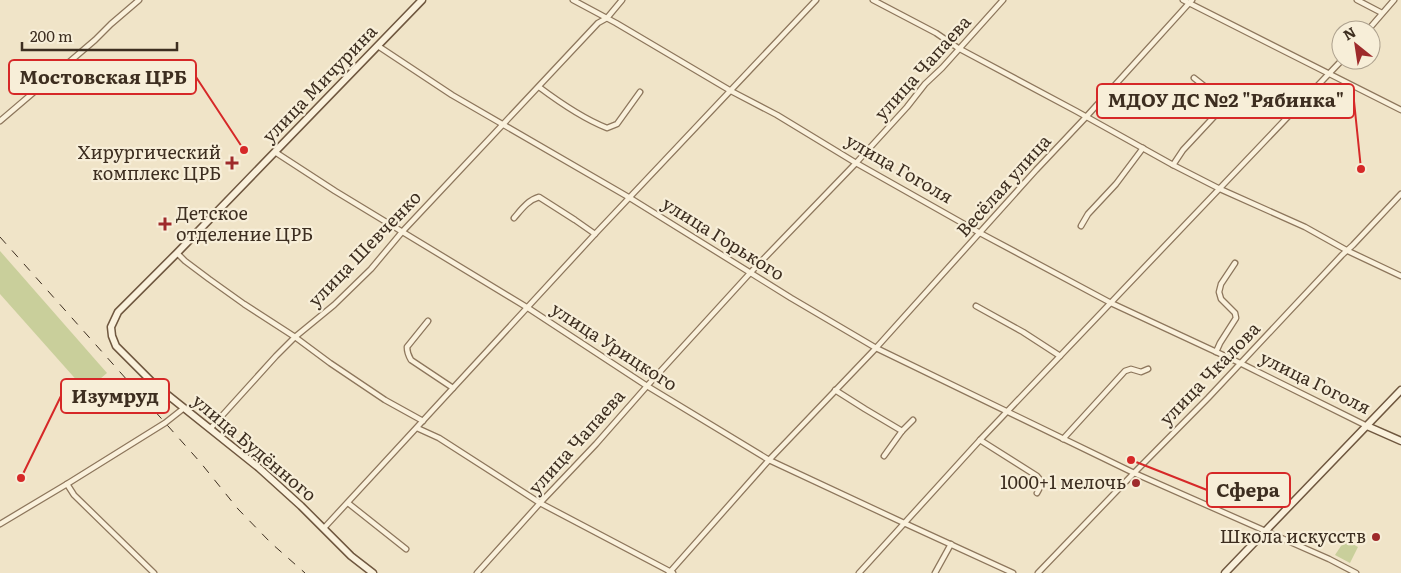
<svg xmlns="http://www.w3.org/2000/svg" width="1401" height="573" font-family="Literata,serif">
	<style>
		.green { fill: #c9cf9b }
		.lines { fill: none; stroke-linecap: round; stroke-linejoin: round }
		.street-casing { stroke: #8d765c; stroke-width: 7 }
		.secondary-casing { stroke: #6f573f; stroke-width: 9 }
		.street { stroke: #faf1dc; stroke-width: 4.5 }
		.secondary { stroke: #faf1dc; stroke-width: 6 }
		.rail { stroke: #3d2e20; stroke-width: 1; stroke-dasharray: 9 9; stroke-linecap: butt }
		.poi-dot { fill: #9e2a2b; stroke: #f7eed8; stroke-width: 2 }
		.labels { text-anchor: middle; stroke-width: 4.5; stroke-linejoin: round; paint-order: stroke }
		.street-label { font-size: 18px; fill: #3d2e20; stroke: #f7eed8 }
		.poi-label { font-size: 18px; fill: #3d2e20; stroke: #f7eed8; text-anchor: end }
		.leader { fill: none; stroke: #d62828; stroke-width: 2 }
		.callout-dot { fill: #d62828; stroke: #f7eed8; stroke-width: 2 }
		.callout { fill: #f7eed8; stroke: #d62828; stroke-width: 2 }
		.callout-label { font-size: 19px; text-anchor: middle; font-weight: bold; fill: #3d2e20 }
	</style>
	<rect width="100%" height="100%" fill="#f0e4c8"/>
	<g class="green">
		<polygon points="0,251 107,373 88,389 80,384 0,294"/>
		<polygon points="1345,540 1358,547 1350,563 1335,555"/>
	</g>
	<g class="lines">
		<g class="street-casing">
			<g id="street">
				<polyline points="573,0 616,23 731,91 777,115 856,163 980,233 1111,303 1240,363 1367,426"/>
				<polyline points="873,0 936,33 958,48 1076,111 1173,165 1220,189 1305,227 1348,251 1401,276"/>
				<polyline points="1183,0 1401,110"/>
				<polyline points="1357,0 1382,13"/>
				<polyline points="1368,30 1394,0"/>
				<polyline points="378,46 452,95 630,198 791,298 876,348 1134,473 1329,559 1356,573"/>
				<path d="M539 87C559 102 584 119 607 128L617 124 640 92"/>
				<polyline points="0,121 95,40 111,24 139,0"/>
				<polyline points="275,152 335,191 528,308 647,386 769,460 904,523 1013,573"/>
				<polyline points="1173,165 1183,150 1224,106 1224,103 1222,100 1194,78"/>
				<path d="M514 218C521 210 528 200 539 197L575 220 595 234"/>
				<polyline points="1081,226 1088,214 1116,184 1143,148"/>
				<polyline points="177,253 185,261 209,279 244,304 295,337 330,363 385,400 423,421"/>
				<polyline points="976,306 1023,332 1060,356"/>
				<path d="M428 321 407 347C407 352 408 355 411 360L453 388"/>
				<polyline points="1216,352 1220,343 1236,318 1235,313 1221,299 1219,292 1221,284 1235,263"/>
				<polyline points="835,390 865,409 902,431"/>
				<polyline points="417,428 439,438 540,503 673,573"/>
				<polyline points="210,429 276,356 295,337 334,305 371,269 402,232 598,23 607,18 622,0"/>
				<polyline points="1063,439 1125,371 1131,369 1141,372 1148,369"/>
				<path d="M980 440 1037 476C1043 482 1041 486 1037 493"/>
				<polyline points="884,456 902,431 913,420"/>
				<polyline points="67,484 74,495 154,573"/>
				<polyline points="348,503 406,549"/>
				<polyline points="0,524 67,484 165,423 184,408"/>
				<polyline points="324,528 595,234 816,0"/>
				<polyline points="477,573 540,503 596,444 647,386 751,272 856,163 907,107 925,84 942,68 1003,0"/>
				<polyline points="669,573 769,460 876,348 1036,170 1086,117 1192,0"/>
				<polyline points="859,573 980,440 1342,60"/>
				<polyline points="935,573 951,544"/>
				<polyline points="1038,573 1134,473 1208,398 1342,255 1353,245 1401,194"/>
			</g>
		</g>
		<g class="secondary-casing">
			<g id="secondary">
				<polyline points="1367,426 1401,441"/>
				<polyline points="373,573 351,556 301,506 259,468 154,384 116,346 112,336 111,327 118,312 177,253 422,0"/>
				<polyline points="1225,573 1401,390"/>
			</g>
		</g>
		<use href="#street" class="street"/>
		<use href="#secondary" class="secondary"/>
		<polyline class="rail" points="0,237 200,462 238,509 271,543 305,573"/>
	</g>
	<g class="poi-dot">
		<path d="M229.5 155.5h5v5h5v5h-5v5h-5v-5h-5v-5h5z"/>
		<path d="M162.5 216.5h5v5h5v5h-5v5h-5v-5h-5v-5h5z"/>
		<circle cx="1136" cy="483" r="5"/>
		<circle cx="1376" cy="537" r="5"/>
	</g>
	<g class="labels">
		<g class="street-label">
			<text transform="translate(923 68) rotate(-48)" y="6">улица Чапаева</text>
			<text transform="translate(320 84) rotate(-46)" y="6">улица Мичурина</text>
			<text transform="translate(899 169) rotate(30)" y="6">улица Гоголя</text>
			<text transform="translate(1004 186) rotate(-48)" y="6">Весёлая улица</text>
			<text transform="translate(723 239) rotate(32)" y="6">улица Горького</text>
			<text transform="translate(365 249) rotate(-46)" y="6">улица Шевченко</text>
			<text transform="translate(614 347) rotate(33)" y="6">улица Урицкого</text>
			<text transform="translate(1210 374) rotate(-46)" y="6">улица Чкалова</text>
			<text transform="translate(1315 383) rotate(26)" y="6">улица Гоголя</text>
			<text transform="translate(577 442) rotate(-48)" y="6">улица Чапаева</text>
			<text transform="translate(254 448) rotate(40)" y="6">улица Будённого</text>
		</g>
		<g class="poi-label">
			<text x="221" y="159">Хирургический<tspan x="221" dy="21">комплекс ЦРБ</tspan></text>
			<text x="176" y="220" text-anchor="start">Детское<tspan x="176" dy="21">отделение ЦРБ</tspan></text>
			<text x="1126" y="489">1000+1 мелочь</text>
			<text x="1366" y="543">Школа искусств</text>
		</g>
	</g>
	<path class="leader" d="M244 150L196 77M1361 169L1354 101M21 478L61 396M1131 460L1207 490"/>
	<g class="callout-dot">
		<circle cx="244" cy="150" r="5"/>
		<circle cx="1361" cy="169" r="5"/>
		<circle cx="21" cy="478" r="5"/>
		<circle cx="1131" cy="460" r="5"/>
	</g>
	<g class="callout">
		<rect x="9" y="60" width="187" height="34" rx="5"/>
		<rect x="1097" y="84" width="257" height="34" rx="5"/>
		<rect x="61" y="379" width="108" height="34" rx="5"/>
		<rect x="1207" y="473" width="83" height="34" rx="5"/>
	</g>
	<g class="callout-label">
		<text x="103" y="84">Мостовская ЦРБ</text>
		<text x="1226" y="107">МДОУ ДС №2 "Рябинка"</text>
		<text x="115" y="403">Изумруд</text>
		<text x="1248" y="497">Сфера</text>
	</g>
	<g transform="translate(1356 45) rotate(330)"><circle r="24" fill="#f7eed8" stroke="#ada18e"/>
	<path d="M0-4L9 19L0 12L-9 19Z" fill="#9e2a2b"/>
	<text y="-8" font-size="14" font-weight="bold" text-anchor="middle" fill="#3d2e20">N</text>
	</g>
	<path d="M22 42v8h155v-8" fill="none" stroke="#3d2e20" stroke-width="2.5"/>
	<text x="30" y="42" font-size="15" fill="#3d2e20" stroke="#f7eed8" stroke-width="4" paint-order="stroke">200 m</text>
</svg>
